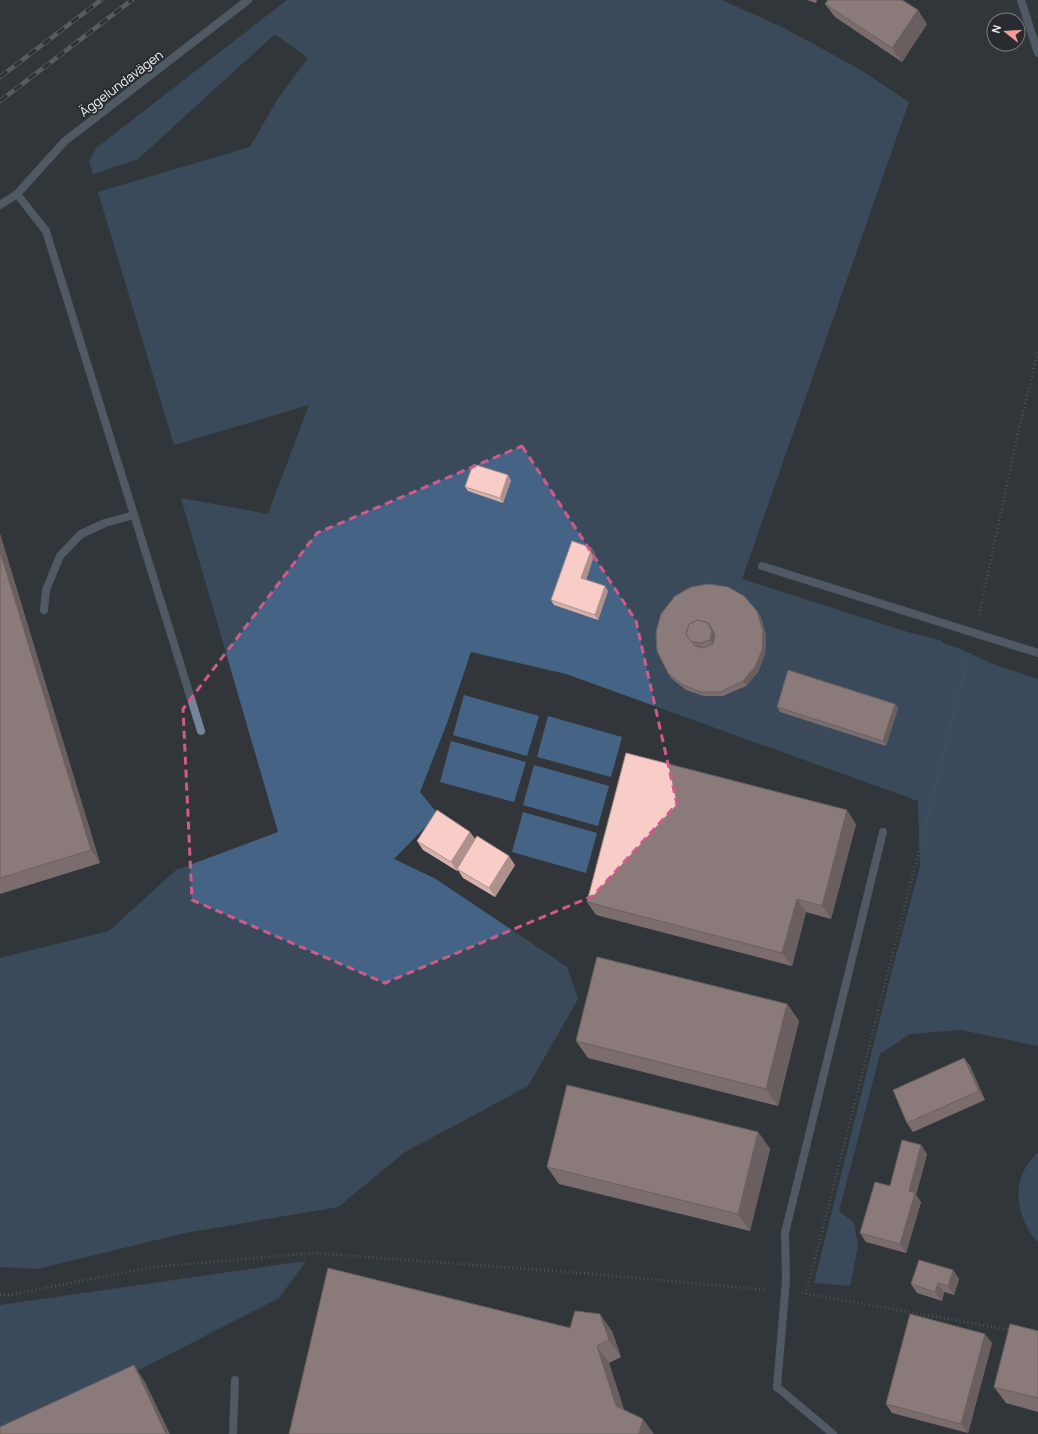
<svg xmlns="http://www.w3.org/2000/svg" width="1038" height="1434" font-family="Manrope,sans-serif">
	<style>
		.green { fill: #456384 }
		.lines { fill: none; stroke-linecap: round; stroke-linejoin: round }
		.path { stroke: #707477; stroke-width: 2.5; stroke-dasharray: 1 3; stroke-linecap: butt }
		.lane { stroke: #74859a; stroke-width: 8 }
		.street { stroke: #74859a; stroke-width: 8 }
		.rail-casing { stroke: #8a8d90; stroke-width: 4.5 }
		.rail { stroke: #282c30; stroke-width: 3; stroke-dasharray: 9; stroke-linecap: butt }
		.wall { fill: #d5b0ac }
		.shaded-wall { fill: #ae908c }
		.building { fill: #f8cdc8; stroke: #ae908c; fill-rule: evenodd }
		.marked { fill: none; stroke: #d05a89; stroke-width: 3; stroke-dasharray: 8 5; stroke-linejoin: round }
		.labels { text-anchor: middle; stroke-width: 4; stroke-linejoin: round; paint-order: stroke }
		.street-label { font-size: 13px; fill: #f0f3f5; stroke: #282c30 }
	</style>
	<rect width="100%" height="100%" fill="#32363a"/>
	<g class="green">
		<polygon points="287,0 722,0 784,28 861,70 909,102 742,579 911,633 940,640 945,644 958,648 995,665 1038,679 1038,1046 961,1030 910,1034 880,1054 839,1211 854,1223 858,1246 850,1286 814,1283 893,967 920,866 918,801 566,674 471,652 447,723 420,792 438,814 394,859 436,879 567,967 578,999 528,1086 405,1152 338,1207 185,1233 37,1269 0,1267 0,958 109,931 176,870 278,832 181,498 268,514 309,405 174,445 98,192 250,147 277,100 308,58 275,34 138,159 93,174 89,162 95,149"/>
		<polygon points="464,695 539,716 527,756 453,735"/>
		<polygon points="548,716 622,737 611,777 537,757"/>
		<polygon points="451,741 526,762 514,802 440,782"/>
		<polygon points="534,765 609,786 598,826 523,805"/>
		<polygon points="523,812 597,833 586,873 512,852"/>
		<path d="M1038 1152V1242C1019 1223 1012 1190 1026 1167 1029 1161 1034 1157 1038 1152Z"/>
		<polygon points="306,1261 279,1298 14,1434 0,1434 0,1305"/>
	</g>
	<g class="lines">
		<g class="path">
			<polyline points="979,615 1018,433 1038,351"/>
			<polyline points="802,1293 1010,1330"/>
			<polyline points="806,1294 970,651"/>
			<polyline points="0,1295 9,1295 153,1267 313,1253 581,1273 767,1290"/>
		</g>
		<g class="lane">
			<polyline points="0,205 17,194 46,231 201,731"/>
			<polyline points="762,566 1038,653"/>
			<polyline points="44,610 46,590 60,556 81,534 105,523 134,515"/>
			<polyline points="777,1387 786,1280 785,1233 883,832"/>
			<polyline points="233,1434 235,1380"/>
		</g>
		<g class="street">
			<polyline points="1021,0 1038,53"/>
			<polyline points="17,194 65,141 248,0"/>
			<polyline points="777,1387 833,1434"/>
		</g>
		<g class="rail-casing">
			<g id="rail">
				<polyline points="0,77 101,0"/>
				<polyline points="0,101 132,0"/>
			</g>
		</g>
		<use href="#rail" class="rail"/>
	</g>
	<g class="wall">
		<polygon points="807,0 817,0 816,3"/>
		<polygon points="825,4 927,24 902,62 835,17"/>
		<polygon points="511,480 503,503 468,491 465,487"/>
		<polygon points="0,534 100,863 0,894"/>
		<polygon points="595,552 586,580 608,591 598,620 554,605 551,600"/>
		<polygon points="760,615 766,635 765,654 758,672 746,686 723,696 704,696 686,690 671,678 668,673 657,651"/>
		<polygon points="895,704 898,708 886,746 780,712 777,707"/>
		<polygon points="856,824 831,919 806,912 792,966 596,915 587,902"/>
		<polygon points="475,839 515,865 495,897 463,878 458,870 457,871 423,850 417,841"/>
		<polygon points="787,1004 799,1021 778,1106 588,1058 576,1041"/>
		<polygon points="964,1058 970,1066 985,1100 913,1132 907,1123"/>
		<polygon points="758,1132 770,1149 750,1231 559,1184 547,1167"/>
		<polygon points="921,1145 927,1154 916,1195 921,1202 906,1253 866,1242 860,1233 890,1186"/>
		<polygon points="953,1270 959,1279 954,1295 944,1292 942,1301 917,1293 911,1284"/>
		<polygon points="570,1328 612,1331 621,1357 609,1363 624,1410 289,1434"/>
		<polygon points="1038,1331 1038,1412 1006,1403 994,1387"/>
		<polygon points="992,1343 968,1433 892,1413 886,1404"/>
	</g>
	<g class="shaded-wall">
		<polygon points="918,10 927,24 902,62 892,48"/>
		<polygon points="508,475 511,480 503,503 500,498"/>
		<polygon points="0,534 100,863 91,850 0,551"/>
		<polygon points="592,548 595,552 585,583 581,578"/>
		<polygon points="605,586 608,591 598,620 595,615"/>
		<polygon points="757,611 760,615 766,635 765,654 758,672 746,686 743,681"/>
		<polygon points="708,623 714,632 718,640 716,648 710,640"/>
		<polygon points="895,704 898,708 886,746 883,741"/>
		<polygon points="847,810 856,824 831,919 822,906"/>
		<polygon points="470,832 477,841 457,871 451,862"/>
		<polygon points="509,856 515,865 495,897 489,888"/>
		<polygon points="797,899 806,912 792,966 782,953"/>
		<polygon points="787,1004 799,1021 778,1106 766,1089"/>
		<polygon points="964,1058 970,1066 985,1100 979,1091"/>
		<polygon points="758,1132 770,1149 750,1231 738,1214"/>
		<polygon points="921,1145 927,1154 916,1195 921,1202 906,1253 900,1244 909,1191"/>
		<polygon points="953,1270 959,1279 954,1295 948,1286"/>
		<polygon points="938,1283 944,1292 942,1301 935,1292"/>
		<polygon points="600,1314 612,1331 621,1357 609,1340"/>
		<polygon points="985,1334 992,1343 968,1433 961,1424"/>
		<polygon points="597,1346 609,1363 628,1423 616,1406"/>
		<polygon points="134,1365 145,1382 170,1434 166,1434"/>
		<polygon points="643,1419 654,1434 639,1434"/>
	</g>
	<g class="building">
		<polygon points="828,0 902,0 918,10 892,48 825,4"/>
		<polygon points="473,464 508,475 500,498 465,487"/>
		<polygon points="572,541 592,548 581,578 605,586 595,615 551,600"/>
		<polygon points="0,551 91,850 0,878"/>
		<path d="M709 584 728 587 744 596 757 611 763 631 762 650 755 667 743 681 720 692H701L683 685 668 673 657 651 656 632 661 614 675 596 691 587ZM698 620 708 623 711 627 715 635 713 644 704 648 695 646 686 634 689 624Z"/>
		<polygon points="698,620 708,623 712,631 710,640 701,643 692,642 686,634 689,624"/>
		<polygon points="788,670 895,704 883,741 777,707"/>
		<polygon points="626,753 847,810 822,906 797,899 782,953 587,902"/>
		<polygon points="437,810 470,832 451,862 417,841"/>
		<polygon points="477,836 509,856 489,888 457,869"/>
		<polygon points="597,957 787,1004 766,1089 576,1041"/>
		<polygon points="964,1058 979,1091 907,1123 893,1090"/>
		<polygon points="567,1085 758,1132 738,1214 547,1167"/>
		<polygon points="902,1140 921,1145 909,1191 915,1193 900,1244 860,1233 875,1182 890,1186"/>
		<polygon points="919,1260 953,1270 948,1286 938,1283 935,1292 911,1284"/>
		<polygon points="328,1268 570,1328 575,1311 600,1314 609,1340 597,1346 616,1406 643,1419 639,1434 289,1434"/>
		<polygon points="910,1314 985,1334 961,1424 886,1404"/>
		<polygon points="1010,1324 1038,1331 1038,1398 994,1387"/>
		<polygon points="134,1365 166,1434 0,1434 0,1427"/>
	</g>
	<path d="M0 0H1038V1434H0ZM522 446 636 621 677 804 593 896 385 983 192 900 183 709 317 533Z" fill="#32363a" fill-opacity=".55" fill-rule="evenodd"/>
	<path class="marked" d="M522 446 636 621 677 804 593 896 385 983 192 900 183 709 317 533Z"/>
	<g class="labels">
		<g class="street-label">
			<text transform="translate(121 83) rotate(-37)" y="5">Äggelundavägen</text>
		</g>
	</g>
	<g transform="translate(1006 32) rotate(287)"><circle r="19" fill="#282c30" stroke="#787c7f"/>
	<path d="M0-3L7 15L0 10L-7 15Z" fill="#f59c93"/>
	<text y="-6" font-size="11" font-weight="bold" text-anchor="middle" fill="#f0f3f5">N</text>
	</g>
</svg>
